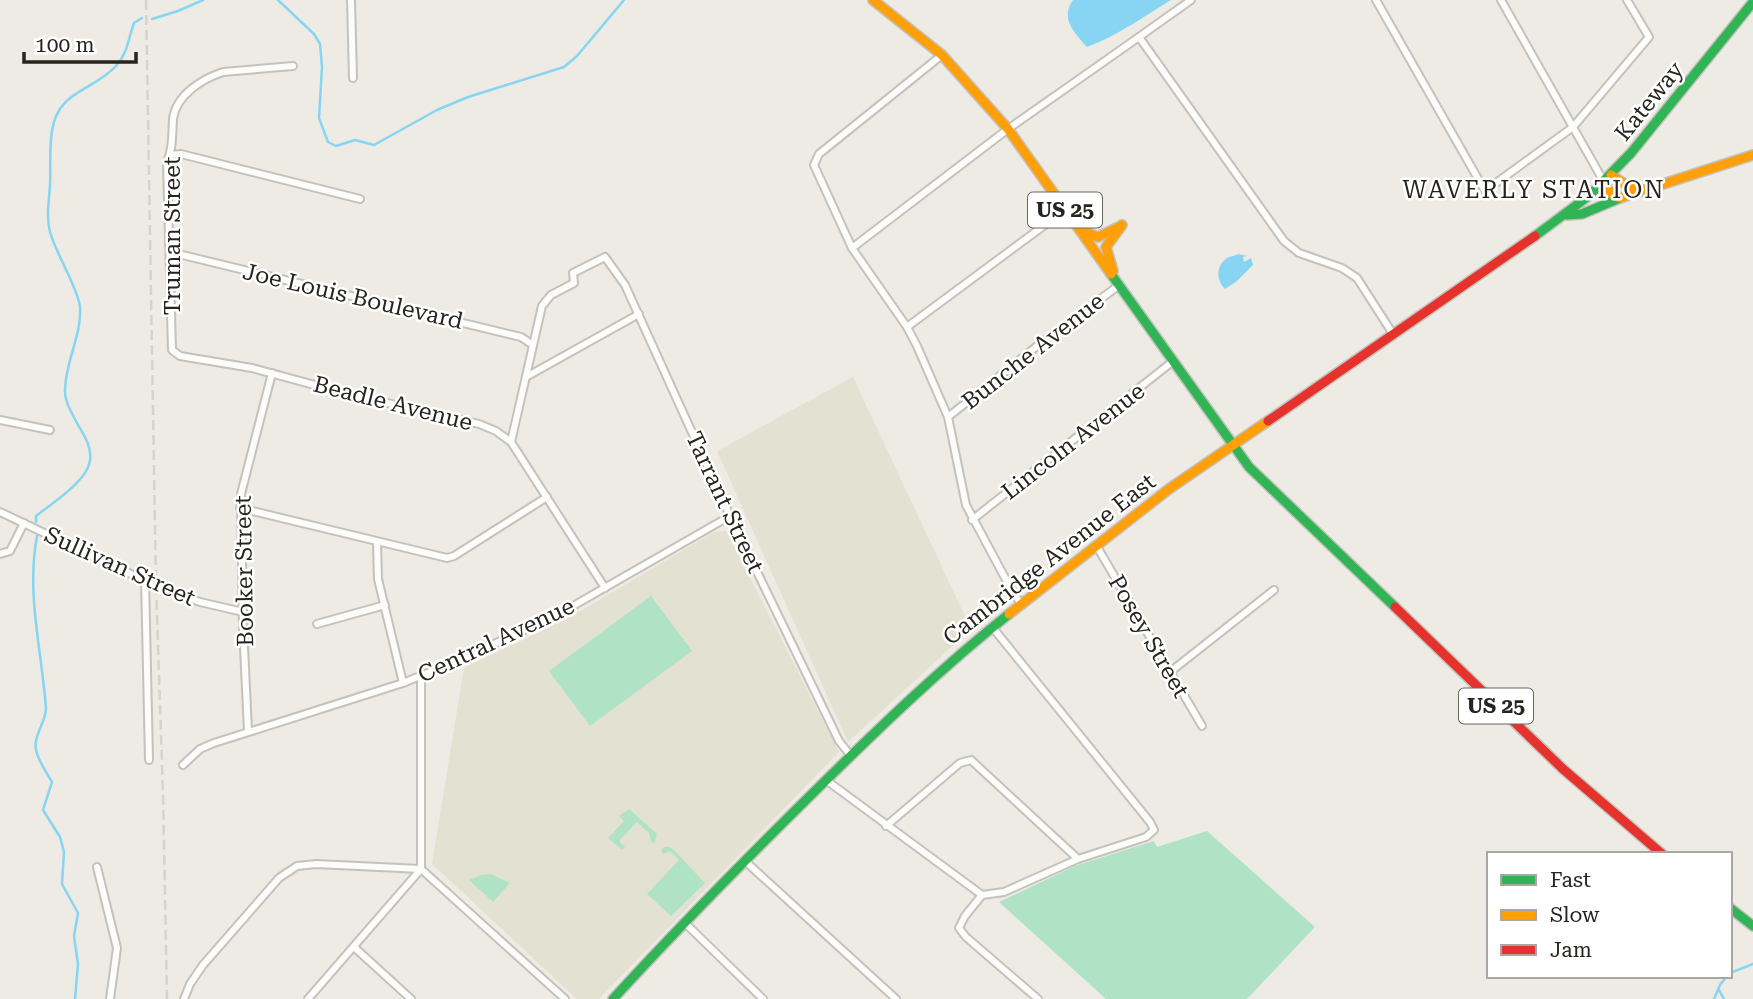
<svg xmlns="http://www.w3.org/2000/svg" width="1753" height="999" font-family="'Roboto Serif',serif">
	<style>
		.built { fill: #e3e1d2 }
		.green { fill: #b0e3c5 }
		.water { fill: #87d5f3 }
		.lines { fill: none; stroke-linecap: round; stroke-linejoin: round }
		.stream { stroke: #87d5f3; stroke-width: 2.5 }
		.street-casing { stroke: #c3c2bc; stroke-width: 10 }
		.fast-casing { stroke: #c3c2bc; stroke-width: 12 }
		.slow-casing { stroke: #c3c2bc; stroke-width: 12 }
		.jam-casing { stroke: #c3c2bc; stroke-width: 12 }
		.street { stroke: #fcfcfb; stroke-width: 6 }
		.fast { stroke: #30b455; stroke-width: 9 }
		.slow { stroke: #ff9f0a; stroke-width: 9 }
		.jam { stroke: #e5322d; stroke-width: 9 }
		.rail { stroke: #d4d3d1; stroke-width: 2.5; stroke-dasharray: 10 5; stroke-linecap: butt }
		.labels { text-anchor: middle; stroke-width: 5; stroke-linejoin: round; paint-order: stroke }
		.shield { fill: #fff; stroke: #666662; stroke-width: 2 }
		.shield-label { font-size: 21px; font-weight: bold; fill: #25241e }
		.street-label { font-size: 23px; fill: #25241e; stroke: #fff }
		.neighbourhood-label { font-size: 24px; letter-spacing: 2px; fill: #25241e; stroke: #fff }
	</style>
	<rect width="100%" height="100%" fill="#edebe3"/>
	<g class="built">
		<polygon points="853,377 971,629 848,742 717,451"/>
		<polygon points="726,531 839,752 599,999 577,999 432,864 464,668 569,618 714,532"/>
	</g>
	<g class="green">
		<polygon points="651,596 692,651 590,726 549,671"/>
		<polygon points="629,809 657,834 654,844 651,841 649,833 637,822 619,841 625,847 622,850 608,838 624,821 619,816"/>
		<polygon points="1207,831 1315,927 1247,999 1106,999 999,902 1075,866 1154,841 1157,847"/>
		<polygon points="664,847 670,847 674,850 705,883 671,916 647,894 679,860 670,851 663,854 661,850"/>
		<polygon points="491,874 510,883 493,902 469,880 481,875"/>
	</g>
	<g class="water">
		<path d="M1073 0H1171C1143 17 1117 36 1087 47 1074 32 1060 19 1073 0Z"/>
		<path d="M1238 254 1247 256 1243 257 1244 262 1251 258 1253 265 1237 281 1225 289C1216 280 1216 265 1227 258 1231 256 1235 256 1238 254Z"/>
	</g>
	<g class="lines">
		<g class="stream">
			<polyline points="278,0 314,34 320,44 322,67 319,118 328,142 336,146 355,140 374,145 437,110 468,97 564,67 577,56 624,0"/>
			<polyline points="152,19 178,11 203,0"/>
			<path d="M36 522V516C51 504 88 481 90 460 92 447 84 435 78 425 73 415 65 403 65 391 65 362 82 335 80 307 78 288 56 254 50 232 46 217 49 201 50 185 51 167 49 149 52 131 58 90 92 92 116 66 128 53 128 39 134 23L142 18"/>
			<path d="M37 536C26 594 42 651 46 709 45 721 38 730 36 741 33 754 46 771 52 782L43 810 60 837 64 852 62 884 78 913 74 936 78 964 75 999"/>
			<polyline points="1730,973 1753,964"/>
			<polyline points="1719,990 1724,999"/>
			<polyline points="1714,999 1720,985 1727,976"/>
		</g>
		<g class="street-casing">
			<g id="street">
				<polyline points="351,0 353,78"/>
				<polyline points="1376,0 1485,191 1573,127 1649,37 1627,0"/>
				<polyline points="1501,0 1604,182"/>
				<polyline points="1139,37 1191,0"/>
				<polyline points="942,55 819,154 814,165 852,248 907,327 917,346 948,417 966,505 1012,591 1022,605"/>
				<path d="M293 66 223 72C202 79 176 95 173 119 172 134 173 148 167 162L172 350 180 356 252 368 344 393 479 424 496 431 511 442"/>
				<polyline points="171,155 181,154 360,199"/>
				<polyline points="852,248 1008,129 1139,37 1284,241 1299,253 1342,268 1357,278 1393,334"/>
				<polyline points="170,252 521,337 533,345"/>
				<polyline points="907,327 1065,210"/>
				<polyline points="526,377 639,314"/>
				<polyline points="948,417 1041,343 1118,286"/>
				<polyline points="0,420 50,430"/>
				<polyline points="240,508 447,558 454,556 547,497"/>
				<polyline points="0,512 156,586 200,602 243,612"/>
				<polyline points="972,520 1172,362"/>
				<polyline points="377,542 378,579 403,683"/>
				<polyline points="1096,545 1202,726"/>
				<polyline points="0,554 10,551 24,523"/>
				<polyline points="145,579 149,760"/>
				<polyline points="605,588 511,442 542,306 551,295 574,283 573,273 605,257 625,285 730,516 839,741 851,756"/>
				<polyline points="317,624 385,605"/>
				<polyline points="1170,672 1274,590"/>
				<polyline points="248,731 243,626 241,494 272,373"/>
				<polyline points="183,765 200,749 214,743 403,683 468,656 559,614 730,516"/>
				<polyline points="826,780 982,895"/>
				<polyline points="886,826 960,763 971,760 1078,859"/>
				<polyline points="745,861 896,999"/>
				<polyline points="97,867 117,948 110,999"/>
				<polyline points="982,895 1004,892 1078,859 1146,837 1154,830 1150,822 993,628"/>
				<polyline points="982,895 965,916 959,928 966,937 1038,999"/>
				<polyline points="684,922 763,999"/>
				<polyline points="354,947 411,999"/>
				<polyline points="184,999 190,984 203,965 279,878 297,866 316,864 421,869 565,999"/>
				<polyline points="308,999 421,869 421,676"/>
			</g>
		</g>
		<g class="fast-casing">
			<g id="fast">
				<polyline points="1567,215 1582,214 1620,198"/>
				<polyline points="1535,236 1590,195 1631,153 1753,2"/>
				<polyline points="1111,274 1249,467 1395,607"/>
				<polyline points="1730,908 1753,926"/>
				<path d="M613 999C679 927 747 858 817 789 879 728 941 668 1009 614"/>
			</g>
		</g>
		<g class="slow-casing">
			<g id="slow">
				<polyline points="873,0 942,55 1008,129 1111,274"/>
				<polyline points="1611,175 1629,187 1639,188"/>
				<polyline points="1604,182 1612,194 1620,198 1753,155"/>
				<polyline points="1080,225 1088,233 1098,237 1119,227"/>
				<polyline points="1113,271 1106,247 1122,225"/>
				<polyline points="1009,614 1169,489 1268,421"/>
			</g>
		</g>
		<g class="jam-casing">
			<g id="jam">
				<polyline points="1268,421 1535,236"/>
				<polyline points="1395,607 1563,769 1662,854"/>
			</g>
		</g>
		<use href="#street" class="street"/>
		<use href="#fast" class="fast"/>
		<use href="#slow" class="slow"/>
		<use href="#jam" class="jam"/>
		<polyline class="rail" points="146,0 156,586 163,793 167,999"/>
	</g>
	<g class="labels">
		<g class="shield">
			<rect x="1028" y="192.5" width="74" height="35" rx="5"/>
			<rect x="1459" y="688.5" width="74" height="35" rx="5"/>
		</g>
		<g class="shield-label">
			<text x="1065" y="217">US 25</text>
			<text x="1496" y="713">US 25</text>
		</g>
		<g class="street-label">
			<text transform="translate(1649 101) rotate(-51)" y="8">Kateway</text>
			<text transform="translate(172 236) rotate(-90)" y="8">Truman Street</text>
			<text transform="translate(353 296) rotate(13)" y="8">Joe Louis Boulevard</text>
			<text transform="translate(1033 351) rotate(-38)" y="8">Bunche Avenue</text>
			<text transform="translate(393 403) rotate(14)" y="8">Beadle Avenue</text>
			<text transform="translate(1073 441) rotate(-38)" y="8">Lincoln Avenue</text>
			<text transform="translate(725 502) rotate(65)" y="8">Tarrant Street</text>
			<text transform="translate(1049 559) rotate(-38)" y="8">Cambridge Avenue East</text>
			<text transform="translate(120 566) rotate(24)" y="8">Sullivan Street</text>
			<text transform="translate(244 571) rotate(-91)" y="8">Booker Street</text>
			<text transform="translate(1149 636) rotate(60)" y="8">Posey Street</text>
			<text transform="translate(496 640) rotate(-25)" y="8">Central Avenue</text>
		</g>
		<g class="neighbourhood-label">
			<text x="1534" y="198">WAVERLY STATION</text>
		</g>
	</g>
	<rect x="1487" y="852" width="245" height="126" fill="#ffffff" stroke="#a8a7a5" stroke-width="2"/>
	<rect x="1501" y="875" width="35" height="10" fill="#30b455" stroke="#a8a7a5" stroke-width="2"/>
	<text x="1550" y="887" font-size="21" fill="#25241e">Fast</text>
	<rect x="1501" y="910" width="35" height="10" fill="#ff9f0a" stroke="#a8a7a5" stroke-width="2"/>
	<text x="1550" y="922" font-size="21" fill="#25241e">Slow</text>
	<rect x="1501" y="945" width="35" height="10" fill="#e5322d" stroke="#a8a7a5" stroke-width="2"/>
	<text x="1550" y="957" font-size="21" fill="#25241e">Jam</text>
	<path d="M24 52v10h112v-10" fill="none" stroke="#25241e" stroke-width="3.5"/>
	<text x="35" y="52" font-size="21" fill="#25241e" stroke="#ffffff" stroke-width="5" paint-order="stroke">100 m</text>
</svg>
